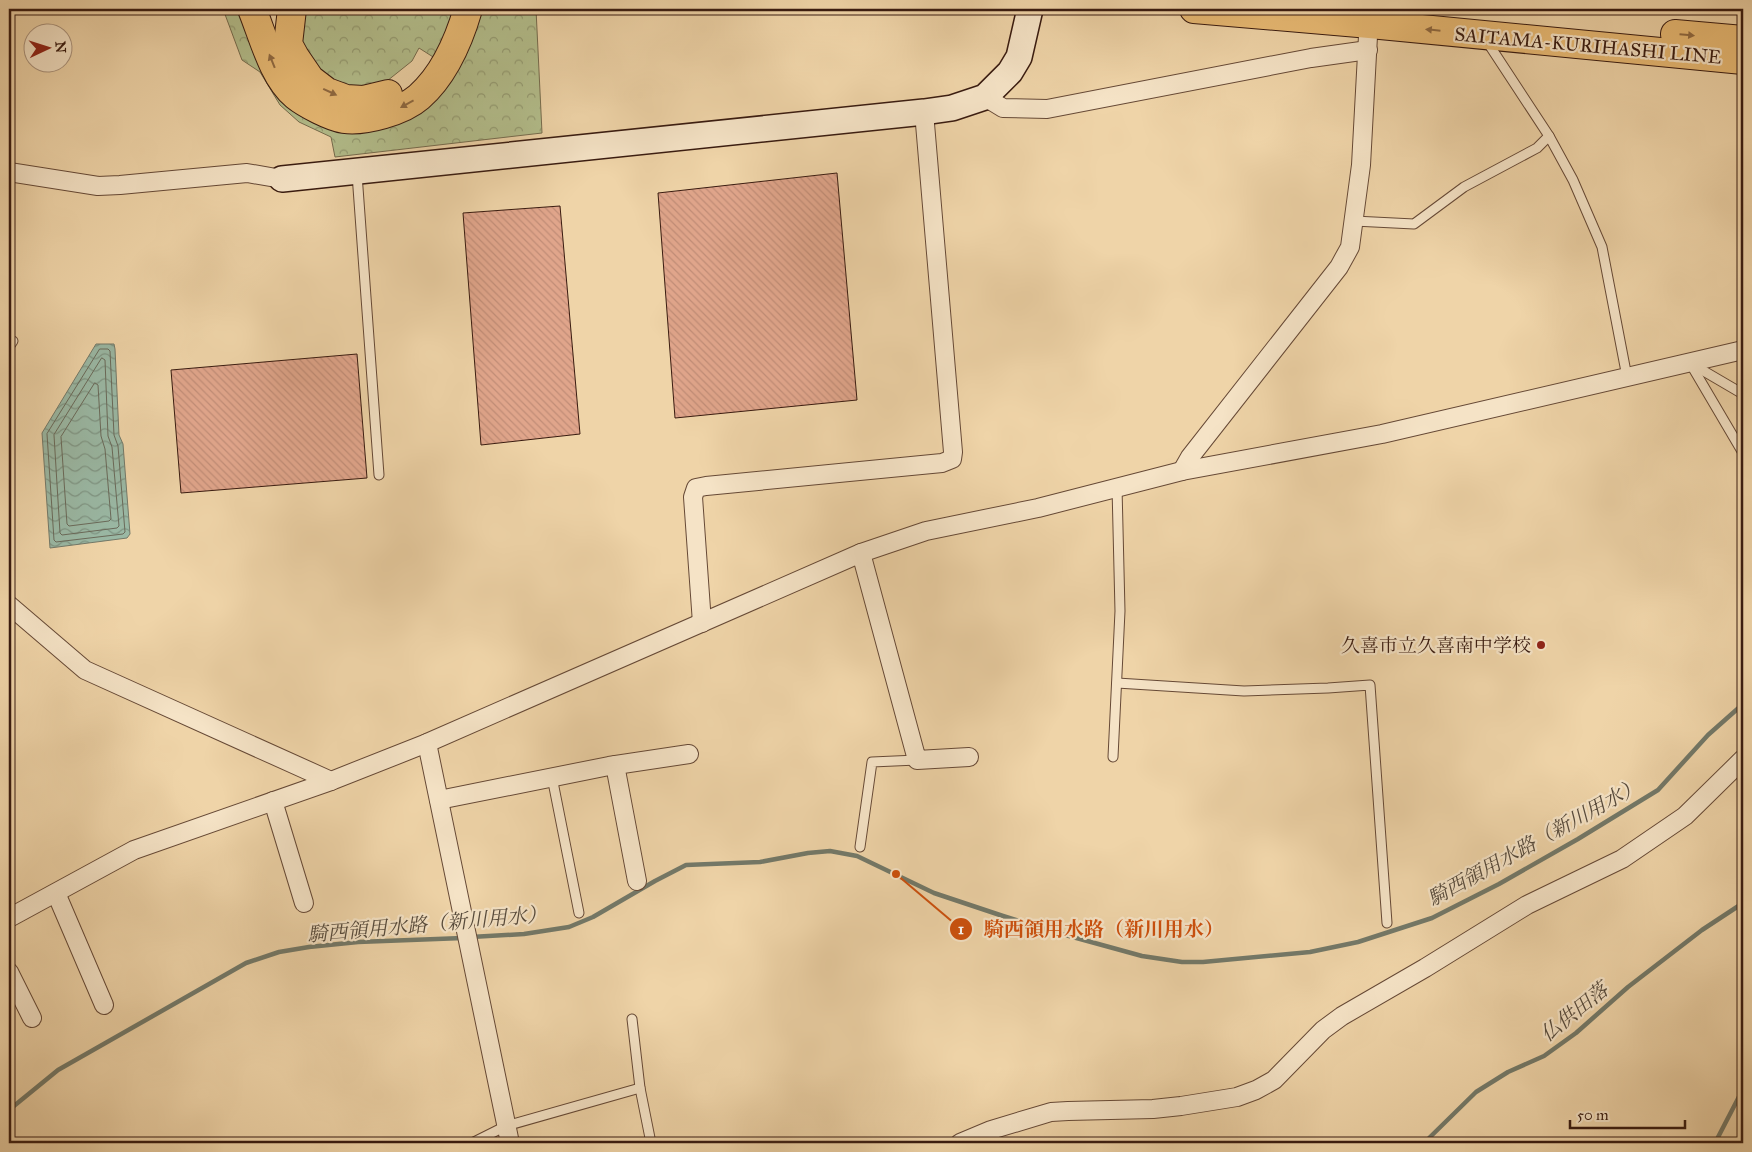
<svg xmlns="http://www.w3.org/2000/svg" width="1752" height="1152" font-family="'IM FELL Great Primer','Noto Serif JP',serif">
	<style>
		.forest { fill: url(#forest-crowns); stroke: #766c4e }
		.water { fill: url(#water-waves); stroke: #737969 }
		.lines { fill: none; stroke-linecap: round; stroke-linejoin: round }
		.shore { stroke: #6a6a5a; stroke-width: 1 }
		.stream { stroke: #737969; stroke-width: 4.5 }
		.building { fill: url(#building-back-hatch); stroke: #391b10 }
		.lane-casing { stroke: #664936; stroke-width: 11 }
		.street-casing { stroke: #664936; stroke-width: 20 }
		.secondary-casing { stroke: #391b10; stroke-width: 28 }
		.primary-casing { stroke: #391b10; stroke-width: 30 }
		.highway-casing { stroke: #391b10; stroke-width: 30 }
		.lane { stroke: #f5e3c6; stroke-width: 9 }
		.street { stroke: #f5e3c6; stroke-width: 18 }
		.secondary { stroke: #f5e3c6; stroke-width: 25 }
		.primary { stroke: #e8ba74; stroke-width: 28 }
		.highway { stroke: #e8ba74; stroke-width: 28 }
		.oneway { fill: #906a42 }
		.poi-dot { fill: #8f2418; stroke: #f5e3c6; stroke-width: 2 }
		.labels { text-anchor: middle; stroke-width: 4.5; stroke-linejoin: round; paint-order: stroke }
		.street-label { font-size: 19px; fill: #391b10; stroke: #f5e3c6 }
		.poi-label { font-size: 19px; fill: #391b10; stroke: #f5e3c6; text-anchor: end }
		.water-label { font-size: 20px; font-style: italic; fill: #564a3c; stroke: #f5e3c6 }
		.leader { fill: none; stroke: #ce500d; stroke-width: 2 }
		.callout-dot { fill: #ce500d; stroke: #f5e3c6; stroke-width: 2 }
		.mark-label { font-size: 15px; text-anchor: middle; font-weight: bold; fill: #fff }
		.callout-label { font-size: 20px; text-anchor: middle; font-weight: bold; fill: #ce500d; stroke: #f5e3c6; stroke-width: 4.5; stroke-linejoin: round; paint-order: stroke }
	</style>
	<defs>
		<pattern id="forest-crowns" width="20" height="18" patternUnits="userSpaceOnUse" patternTransform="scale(1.25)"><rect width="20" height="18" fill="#b3be8c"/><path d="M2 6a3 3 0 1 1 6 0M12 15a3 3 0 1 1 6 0" fill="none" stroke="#939a71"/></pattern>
		<pattern id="water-waves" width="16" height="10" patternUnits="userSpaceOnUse" patternTransform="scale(1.25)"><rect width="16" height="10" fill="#9ab8a4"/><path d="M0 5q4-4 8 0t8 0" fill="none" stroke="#7f9584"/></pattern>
		<pattern id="building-back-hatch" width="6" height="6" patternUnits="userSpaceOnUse" patternTransform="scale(1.25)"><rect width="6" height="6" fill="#e0a58b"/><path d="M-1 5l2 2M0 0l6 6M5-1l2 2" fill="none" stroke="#c18d77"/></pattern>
	</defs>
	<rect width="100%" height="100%" fill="#efd4a8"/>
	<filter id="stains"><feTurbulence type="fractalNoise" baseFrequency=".004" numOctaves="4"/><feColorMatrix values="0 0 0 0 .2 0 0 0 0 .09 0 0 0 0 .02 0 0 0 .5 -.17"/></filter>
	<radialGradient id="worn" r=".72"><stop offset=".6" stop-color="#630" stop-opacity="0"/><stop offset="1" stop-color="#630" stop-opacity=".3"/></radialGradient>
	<polygon class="forest" points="223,9 240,9 335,125 452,69 419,48 412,61 382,85 358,88 328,83 300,48 301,9 536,9 542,133 335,157 331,137 299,122 280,105 260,72 242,60"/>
	<polygon class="water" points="96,344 114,344 115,349 119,435 123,444 130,534 127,538 50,548 42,433"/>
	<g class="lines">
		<g class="shore">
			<polygon points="100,349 108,349 110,351 114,435 118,446 125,532 123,534 56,542 54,540 47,434"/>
			<polygon points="102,358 105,360 108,436 112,447 119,526 117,528 62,535 60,533 54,435"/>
			<polygon points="95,383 98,385 101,436 105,449 111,519 109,521 69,526 67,524 61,437"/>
		</g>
		<g class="stream">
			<polyline points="1737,9 1743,14"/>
			<polyline points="471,937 524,934 569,927 593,917 655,881 686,865 760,862 808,853 830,851 857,856 934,893 1003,916 1051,931 1142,956 1182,962 1203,962 1310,952 1358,942 1432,918 1499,884 1578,839 1658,790 1708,735 1743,704"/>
			<polyline points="9,1110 58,1070 246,963 279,952 309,947 358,942 463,938"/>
			<polyline points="1424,1143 1476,1092 1508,1072 1544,1056 1576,1033 1628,987 1702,930 1743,903"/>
			<polyline points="1715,1143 1743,1089"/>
		</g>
	</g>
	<g class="building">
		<polygon points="837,173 857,400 675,418 658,193"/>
		<polygon points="560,206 580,434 481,445 463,213"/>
		<polygon points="357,354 367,478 181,493 171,370"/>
	</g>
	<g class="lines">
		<g class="lane-casing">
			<g id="lane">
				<polyline points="1486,40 1549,136 1573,180 1602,247 1627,377"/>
				<polyline points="357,174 379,475"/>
				<polyline points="1354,221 1414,224 1464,187 1537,148 1549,136"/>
				<polyline points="9,347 13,341"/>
				<polyline points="1690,363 1743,453"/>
				<polyline points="1690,363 1743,394"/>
				<polyline points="1117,683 1244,691 1328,688 1370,685 1387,923"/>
				<polyline points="1113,757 1120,611 1117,487"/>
				<polyline points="552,777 579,913"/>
				<polyline points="860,847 872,762 917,760"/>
				<polyline points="632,1019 640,1088 651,1143"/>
				<polyline points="472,1143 506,1126 640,1088"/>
			</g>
		</g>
		<g class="street-casing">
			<g id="street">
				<polyline points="985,97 1003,108 1047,109 1311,58 1368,50"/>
				<polyline points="9,172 98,186 120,185 247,173 282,179"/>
				<polyline points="1182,471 1190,457 1339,267 1350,247 1361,165 1368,36 1372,9"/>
				<polyline points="861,553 917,760 969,757"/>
				<polyline points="9,605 85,670 331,781"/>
				<polyline points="702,623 693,497 696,488 706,486 942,463 952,459 953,452 924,112"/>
				<polyline points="427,743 510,1143"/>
				<polyline points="615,765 637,881"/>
				<polyline points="439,800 609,766 689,754"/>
				<polyline points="273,801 304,903"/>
				<polyline points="56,893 104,1005"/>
				<polyline points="9,918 134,850 331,781 427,743 861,553 926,531 1038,508 1182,471 1382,434 1743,350"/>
				<polyline points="9,972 32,1018"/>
				<polyline points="960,1143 991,1130 1051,1112 1068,1111 1153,1109 1181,1106 1237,1097 1256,1090 1274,1080 1323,1030 1342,1016 1425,968 1527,905 1622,859 1685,816 1743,759"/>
			</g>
		</g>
		<g class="secondary-casing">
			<polyline id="secondary" points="282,179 924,112 952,108 985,97 1010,72 1019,57 1030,9"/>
		</g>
		<g class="primary-casing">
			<g id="primary">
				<polyline points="1194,9 1370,24 1743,60"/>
				<polyline points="1675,34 1743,40"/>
			</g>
		</g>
		<g class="highway-casing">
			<g id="highway">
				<path d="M252 9C263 36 273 77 296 96 306 104 331 117 344 119 365 122 403 111 419 97 444 75 459 40 468 9"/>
				<polyline points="292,9 288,44 295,57 310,79 327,92 346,99 363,100 388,94"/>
			</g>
		</g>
		<use href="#lane" class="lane"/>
		<use href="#street" class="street"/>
		<use href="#secondary" class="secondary"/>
		<use href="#primary" class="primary"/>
		<use href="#highway" class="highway"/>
	</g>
	<defs><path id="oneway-solid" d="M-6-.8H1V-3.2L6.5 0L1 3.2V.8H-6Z" transform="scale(1.25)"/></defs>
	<g class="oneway">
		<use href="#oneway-solid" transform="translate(1433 30) rotate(-174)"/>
		<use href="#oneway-solid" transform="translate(1687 35) rotate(5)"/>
		<use href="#oneway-solid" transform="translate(272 61) rotate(-112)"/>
		<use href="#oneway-solid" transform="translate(330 92) rotate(25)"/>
		<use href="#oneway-solid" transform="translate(407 104) rotate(151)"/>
	</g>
	<circle class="poi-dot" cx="1541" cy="645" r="5"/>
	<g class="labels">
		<g class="street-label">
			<text transform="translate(1588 45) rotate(5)" y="7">SAITAMA-KURIHASHI LINE</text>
		</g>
		<g class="poi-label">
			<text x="1531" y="652">久喜市立久喜南中学校</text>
		</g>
		<g class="water-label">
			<text transform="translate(1534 842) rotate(-29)" y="7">騎西領用水路（新川用水）</text>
			<text transform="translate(427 924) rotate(-5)" y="7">騎西領用水路（新川用水）</text>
			<text transform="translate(1574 1012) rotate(-39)" y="7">仏供田落</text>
		</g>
	</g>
	<path class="leader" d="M896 874L961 929"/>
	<g class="callout-dot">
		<circle cx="896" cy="874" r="5"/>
		<circle cx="961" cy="929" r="12"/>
	</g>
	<g class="mark-label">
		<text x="961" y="934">1</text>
	</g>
	<g class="callout-label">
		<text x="1104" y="936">騎西領用水路（新川用水）</text>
	</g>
	<rect width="1752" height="1152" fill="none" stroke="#efd4a8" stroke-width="30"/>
	<rect x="10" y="10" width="1732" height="1132" fill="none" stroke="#391b10" stroke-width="2.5"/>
	<rect x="15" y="15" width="1722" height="1122" fill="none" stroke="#391b10"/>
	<g transform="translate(48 48) rotate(86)"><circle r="24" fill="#f5e3c6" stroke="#aa937d"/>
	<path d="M0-4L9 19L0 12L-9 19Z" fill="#8f2418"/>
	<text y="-8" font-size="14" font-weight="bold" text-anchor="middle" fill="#391b10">N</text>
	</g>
	<path d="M1570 1120v8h115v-8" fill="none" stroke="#391b10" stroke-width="2.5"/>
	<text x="1577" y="1120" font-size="15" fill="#391b10" stroke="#f5e3c6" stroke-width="4" paint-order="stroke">50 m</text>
	<rect width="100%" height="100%" filter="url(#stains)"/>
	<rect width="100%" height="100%" fill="url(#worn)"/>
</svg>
